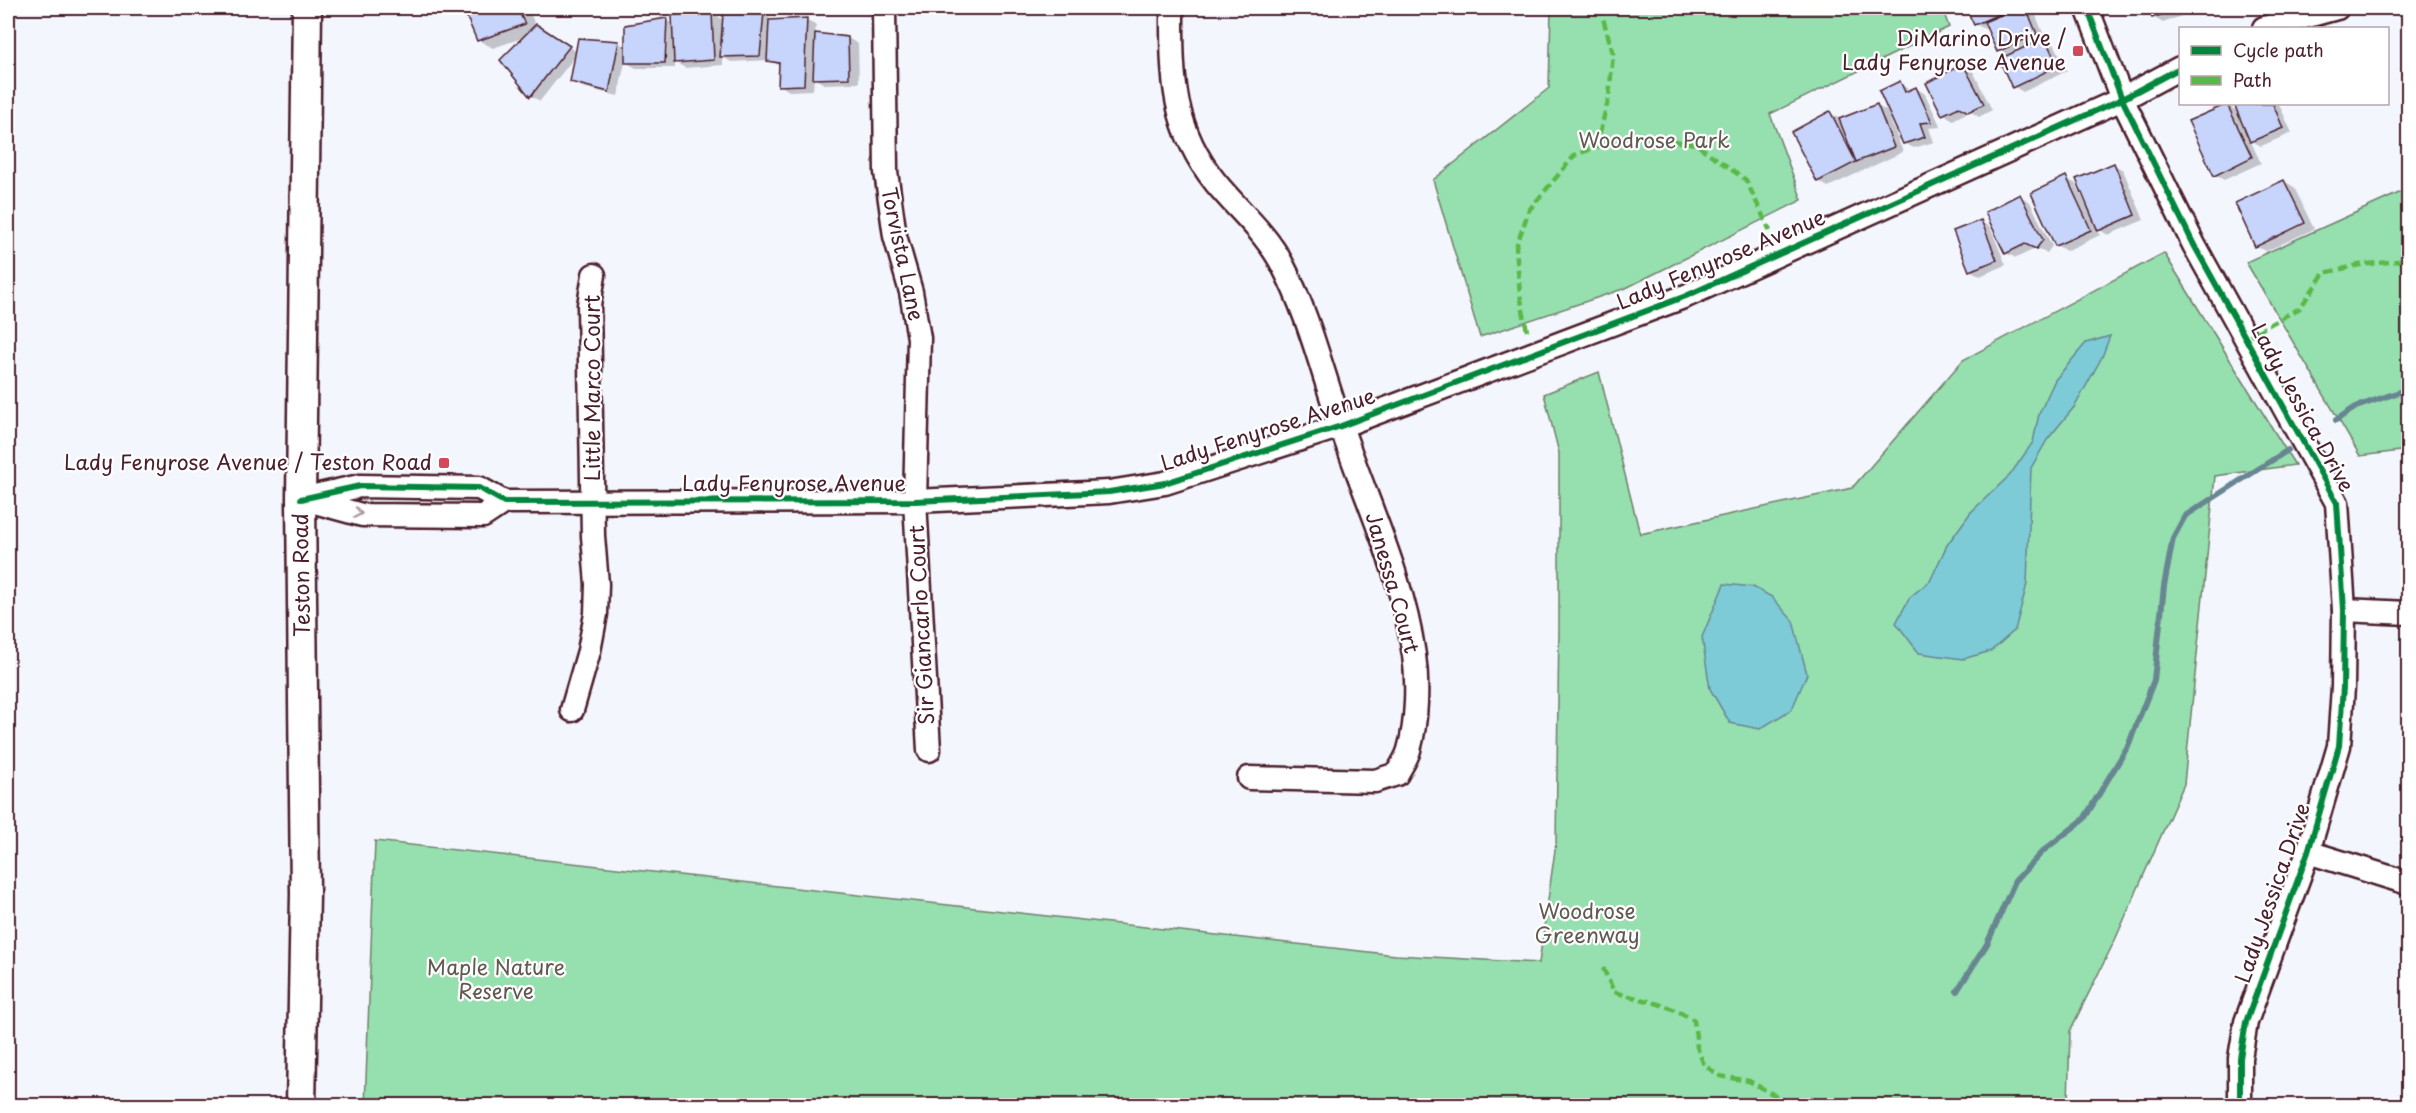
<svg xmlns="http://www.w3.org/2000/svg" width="2416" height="1113" font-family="'Playpen Sans',sans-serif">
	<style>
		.green { fill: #96dfae; stroke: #707f6c; stroke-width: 1.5 }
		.water { fill: #7bcbd6; stroke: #678692; stroke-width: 1.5 }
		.shadow { fill: #0003 }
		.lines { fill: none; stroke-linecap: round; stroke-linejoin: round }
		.stream { stroke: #678692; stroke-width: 6 }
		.building { fill: #c7d4fb; stroke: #4a1f2b; stroke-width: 1.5 }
		.minor-casing { stroke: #4a1f2b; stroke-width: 27 }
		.major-casing { stroke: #4a1f2b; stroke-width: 33 }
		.minor { stroke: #fff; stroke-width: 22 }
		.major { stroke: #fff; stroke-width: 28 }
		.quiet { stroke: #58b947; stroke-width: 4.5; stroke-dasharray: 9 4.5; stroke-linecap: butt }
		.cycleway-casing { stroke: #fff; stroke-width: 10 }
		.cycleway { stroke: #00873e; stroke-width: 6 }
		.oneway { stroke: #ae9aa0 }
		.poi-dot { fill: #d1495b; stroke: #fff; stroke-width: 2 }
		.labels { text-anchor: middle; stroke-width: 4.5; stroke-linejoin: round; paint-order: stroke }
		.poi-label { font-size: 21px; fill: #4a1f2b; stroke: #fff; text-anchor: end }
		.park-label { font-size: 21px; fill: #615952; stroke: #fff }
		.street-label { font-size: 21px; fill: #4a1f2b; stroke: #fff }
	</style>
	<rect width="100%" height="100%" fill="#f4f6fe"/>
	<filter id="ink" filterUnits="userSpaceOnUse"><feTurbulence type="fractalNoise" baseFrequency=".0167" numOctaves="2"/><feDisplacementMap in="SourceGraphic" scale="12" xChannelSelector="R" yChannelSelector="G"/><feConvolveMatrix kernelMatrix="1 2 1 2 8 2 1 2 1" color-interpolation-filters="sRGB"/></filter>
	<g filter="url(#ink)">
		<g class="green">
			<polygon points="1551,8 1942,8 1949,27 1770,114 1802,200 1626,288 1480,337 1433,180 1549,88"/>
			<polygon points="2408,189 2408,450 2360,456 2246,262"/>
			<polygon points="2164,253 2295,465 2215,476 2184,784 2115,940 2070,1031 2068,1105 365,1106 375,841 1396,955 1539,963 1556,843 1559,627 1559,453 1544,394 1599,372 1640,534 1852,488 1963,360"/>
		</g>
		<g class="water">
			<polygon points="2110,336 2102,357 2075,406 2047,440 2031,468 2027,584 2015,630 1991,651 1963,659 1919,653 1896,623 1910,597 1930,581 1947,545 1971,512 2010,475 2033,442 2039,414 2055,380 2086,343"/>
			<polygon points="1724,584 1753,587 1772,597 1793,621 1807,674 1792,709 1760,729 1730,723 1710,689 1702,637"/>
		</g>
		<g class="shadow">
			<polygon points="465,8 528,8 536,27 577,52 580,39 619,43 626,47 666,20 674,25 674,16 712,13 724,20 763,14 773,21 806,20 816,25 815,35 848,38 858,44 859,83 824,84 814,78 813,90 789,91 780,85 780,66 770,60 731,62 723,57 723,65 685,68 675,62 675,68 636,68 625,62 618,96 582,87 572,81 577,54 540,101 531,96 525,37 493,48 478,40"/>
			<polygon points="1969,8 2035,8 2030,9 2034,11 2046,40 2055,45 2067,71 2023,92 2013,86 2008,57 1998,50 1988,28 1985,29 1975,24"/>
			<polygon points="2149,8 2201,8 2163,23 2153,17"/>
			<polygon points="1963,66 1973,71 1992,110 1979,117 1970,111 1953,120 1944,114 1928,84"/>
			<polygon points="1900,83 1911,91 1916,88 1925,94 1941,127 1929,128 1934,142 1914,148 1904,143"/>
			<polygon points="2236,104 2279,104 2292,133 2261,146 2250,140 2261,163 2224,180 2215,175 2226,105 2239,112"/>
			<polygon points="1877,106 1887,111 1903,152 1828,187 1818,181 1830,113 1840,119"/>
			<polygon points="2113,164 2123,170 2144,220 2108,235 2096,228 2100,235 2066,251 2056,245 2066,178 2076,184 2086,205"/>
			<polygon points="2284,181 2294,187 2314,229 2266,251 2256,246"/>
			<polygon points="2020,196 2030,202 2052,246 2047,253 2035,249 2016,258 2006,253"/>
			<polygon points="1981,222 1990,227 2006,265 1980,276 1970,270"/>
		</g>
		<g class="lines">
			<g class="stream">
				<polyline points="2336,420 2356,407 2408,389"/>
				<polyline points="2316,433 2318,431"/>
				<polyline points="1957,991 1987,944 2015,881 2043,851 2084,819 2128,746 2154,680 2164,586 2173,538 2185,516 2288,450"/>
			</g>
		</g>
		<g class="building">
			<polygon points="463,8 517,8 525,24 477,41"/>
			<polygon points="1966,8 2013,8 1974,25"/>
			<polygon points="2017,8 2026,8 2037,34 1997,52 1984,22"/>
			<polygon points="2148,8 2180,8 2152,18"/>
			<polygon points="712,12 714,60 674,63 672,15"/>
			<polygon points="764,12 760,56 720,57 723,14"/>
			<polygon points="667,18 665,63 625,63 625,25"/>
			<polygon points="807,18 804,85 778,86 779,63 767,61 769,20"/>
			<polygon points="536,24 570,46 530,97 500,60"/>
			<polygon points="815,33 848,37 849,78 813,79"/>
			<polygon points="578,38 619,41 609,92 570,82"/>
			<polygon points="2045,38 2058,66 2012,88 1999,59"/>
			<polygon points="1963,64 1984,104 1968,112 1959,107 1942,115 1926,83"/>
			<polygon points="1900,81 1905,92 1916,87 1932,122 1920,123 1925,137 1903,144 1879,91"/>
			<polygon points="1877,104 1894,147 1856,162 1839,119"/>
			<polygon points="2227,104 2252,157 2214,176 2188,121"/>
			<polygon points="2234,104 2273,104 2283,128 2250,142"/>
			<polygon points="1830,111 1856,162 1817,182 1791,132"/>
			<polygon points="2114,163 2135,215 2098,231 2076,179"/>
			<polygon points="2066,176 2091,230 2055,246 2031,193"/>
			<polygon points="2284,180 2305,223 2255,247 2235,203"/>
			<polygon points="2020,194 2043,240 2036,249 2025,244 2005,254 1985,212"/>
			<polygon points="1981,220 1997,260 1969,271 1953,231"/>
		</g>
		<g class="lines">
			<g class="minor-casing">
				<g id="minor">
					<polyline points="884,8 886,172 895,236 911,292 919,338 915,501 929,750"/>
					<path d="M1172 8C1172 76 1171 127 1216 183 1238 210 1266 233 1282 264 1309 315 1322 372 1341 426 1366 501 1403 576 1414 655 1418 683 1417 722 1409 750 1407 758 1401 766 1397 774L1375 781 1249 778"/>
					<polyline points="2087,8 2122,99 2194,245 2337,503 2344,610 2343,687 2339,746 2308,852 2246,1022 2240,1058 2240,1106"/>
					<polyline points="2264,28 2337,8"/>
					<polyline points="301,499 360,486 479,488 504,502 915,501 1109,492 1165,483 1341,426 1686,296 2122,99 2180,68"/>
					<polyline points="307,500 362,515 483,516 504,502"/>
					<polyline points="2344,610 2408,613"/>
					<polyline points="572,710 589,651 596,614 597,584 593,536 589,305 594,275"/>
					<polyline points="2308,852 2408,883"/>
				</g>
			</g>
			<g class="major-casing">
				<polyline id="major" points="301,1106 305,894 301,499 307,8"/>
			</g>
			<use href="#minor" class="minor"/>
			<use href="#major" class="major"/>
			<g class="quiet">
				<polyline points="1596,147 1609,97 1613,53 1600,8"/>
				<polyline points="1527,331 1520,294 1516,247 1529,210 1575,155 1630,135 1696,144 1746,180 1770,231"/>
				<polyline points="2245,338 2300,308 2324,273 2359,265 2408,260"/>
				<path d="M1603 968 1614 992C1642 1000 1669 1004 1694 1020L1697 1047 1704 1065 1720 1076 1749 1081 1794 1106"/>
			</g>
			<g class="cycleway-casing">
				<g id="cycleway">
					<polyline points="2087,8 2122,99 2194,245 2337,503 2344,610 2343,687 2339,746 2308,852 2246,1022 2240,1058 2240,1106"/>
					<polyline points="301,499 360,486 479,488 504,502 915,501 1109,492 1165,483 1341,426 1686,296 2122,99 2180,68"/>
				</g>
			</g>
			<use href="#cycleway" class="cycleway"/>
		</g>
		<defs><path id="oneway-chevron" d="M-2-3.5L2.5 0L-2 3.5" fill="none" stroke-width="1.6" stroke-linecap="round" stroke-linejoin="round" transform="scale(1.5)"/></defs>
		<use class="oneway" href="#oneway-chevron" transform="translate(358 513) rotate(11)"/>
	</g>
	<g class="poi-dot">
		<rect x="2072" y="45" width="12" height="12" rx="3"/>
		<rect x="438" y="457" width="12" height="12" rx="3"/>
	</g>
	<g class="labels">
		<g class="poi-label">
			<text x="2066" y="46">DiMarino Drive /<tspan x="2066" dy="24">Lady Fenyrose Avenue</tspan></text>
			<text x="432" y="470">Lady Fenyrose Avenue / Teston Road</text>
		</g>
		<g class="park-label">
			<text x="1654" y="148">Woodrose Park</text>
			<text x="1587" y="919">Woodrose<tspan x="1587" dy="24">Greenway</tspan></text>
			<text x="496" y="975">Maple Nature<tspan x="496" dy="24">Reserve</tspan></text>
		</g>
		<g class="street-label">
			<text transform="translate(902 254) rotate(78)" y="7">Torvista Lane</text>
			<text transform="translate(1721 260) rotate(-23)" y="7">Lady Fenyrose Avenue</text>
			<text transform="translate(593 388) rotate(-90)" y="7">Little Marco Court</text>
			<text transform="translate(2302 408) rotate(61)" y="7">Lady Jessica Drive</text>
			<text transform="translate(1268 430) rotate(-18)" y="7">Lady Fenyrose Avenue</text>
			<text x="794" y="491">Lady Fenyrose Avenue</text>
			<text transform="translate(302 575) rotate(-91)" y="7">Teston Road</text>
			<text transform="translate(1392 583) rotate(74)" y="7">Janessa Court</text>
			<text transform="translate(922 625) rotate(-93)" y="7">Sir Giancarlo Court</text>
			<text transform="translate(2273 893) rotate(-71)" y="7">Lady Jessica Drive</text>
		</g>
	</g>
	<rect width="2416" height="1113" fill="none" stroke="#fff" stroke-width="30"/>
	<rect x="15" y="15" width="2386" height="1083" fill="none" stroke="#4a1f2b" stroke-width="2" filter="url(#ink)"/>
	<rect x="2179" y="27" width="210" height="78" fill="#ffffff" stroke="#b7a5aa" stroke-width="1.5"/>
	<rect x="2191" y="46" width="30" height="9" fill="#00873e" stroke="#b7a5aa" stroke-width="1.5"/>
	<text x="2233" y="57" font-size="18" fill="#4a1f2b">Cycle path</text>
	<rect x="2191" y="76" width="30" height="9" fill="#58b947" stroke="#b7a5aa" stroke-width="1.5"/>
	<text x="2233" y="87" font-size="18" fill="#4a1f2b">Path</text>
</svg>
